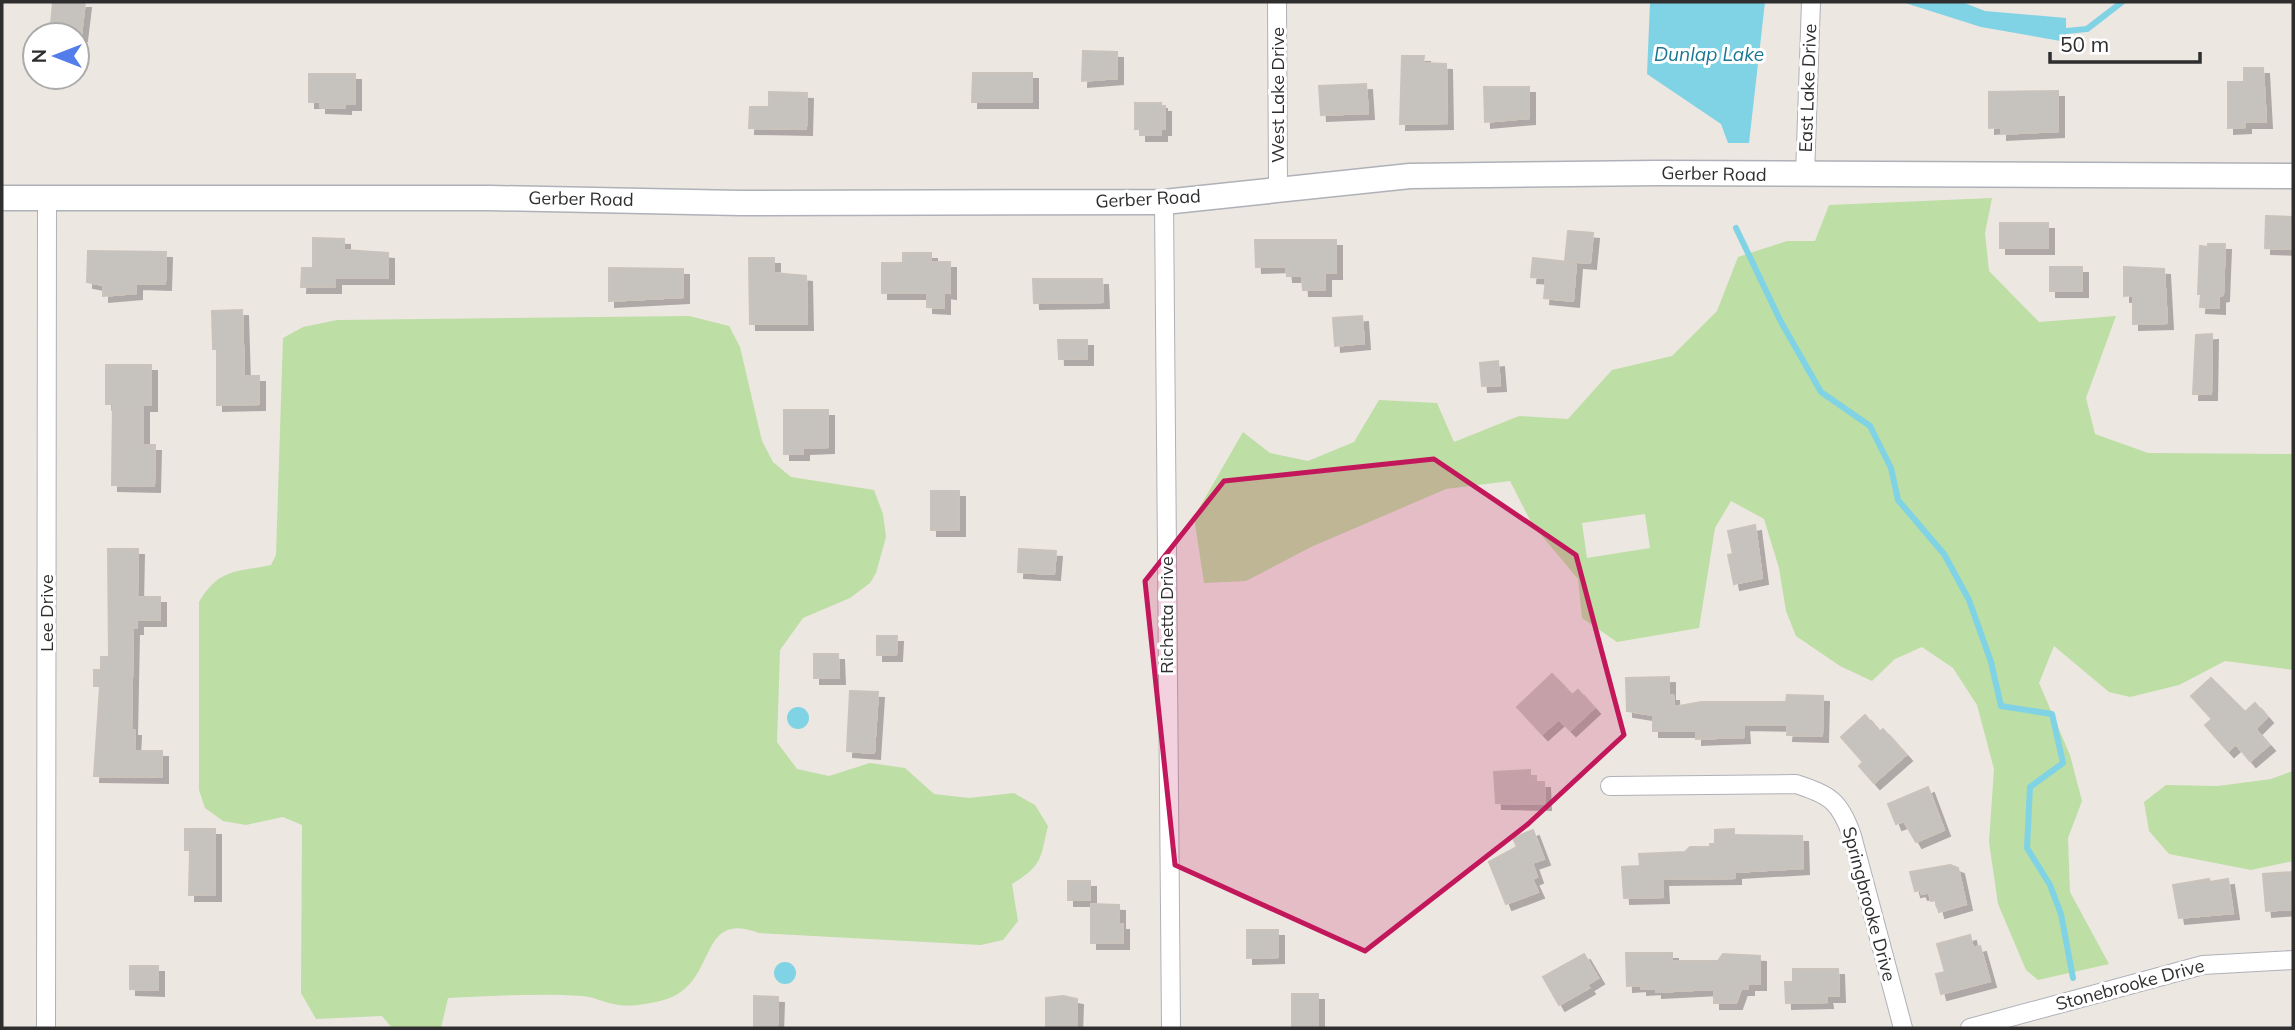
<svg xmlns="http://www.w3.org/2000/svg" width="2295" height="1030" font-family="Mulish,sans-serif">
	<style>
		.green { fill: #bddea4; fill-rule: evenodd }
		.water { fill: #80d3e4 }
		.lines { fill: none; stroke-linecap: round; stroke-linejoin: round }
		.stream { stroke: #80d3e4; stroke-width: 6 }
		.building { fill: #c6c2bd; stroke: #c9c3bb; stroke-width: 2; filter: url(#shadow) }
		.street-casing { stroke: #aeb1b8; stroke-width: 20 }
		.secondary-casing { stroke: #aeb1b8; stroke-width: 27 }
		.street { stroke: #fff; stroke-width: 18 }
		.secondary { stroke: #fff; stroke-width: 24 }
		.marked { fill: #c2185b; fill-opacity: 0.2; stroke: #c2185b; stroke-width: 5; stroke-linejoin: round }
		.labels { text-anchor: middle; stroke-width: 6; stroke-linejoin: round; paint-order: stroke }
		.street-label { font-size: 18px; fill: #2e2e2e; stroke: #fff }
		.water-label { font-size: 19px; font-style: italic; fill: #1b7694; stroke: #fff }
	</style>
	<defs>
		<filter id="shadow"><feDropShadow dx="6" dy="6" stdDeviation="0" flood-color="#0004"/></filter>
	</defs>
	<rect width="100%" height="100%" fill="#ede7e2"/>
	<g class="green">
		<path d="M1992 198 1985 233 1989 271 2039 322 2116 316 2086 398 2095 434 2148 453 2293 454V670L2225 661 2179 685 2130 697 2109 692 2054 646 2039 683 2070 755 2082 801 2068 838 2070 892 2109 964 2038 980 2026 970 1998 904 1989 842 1994 769 1977 705 1953 668 1922 647 1895 659 1872 681 1840 666 1796 636 1786 611 1779 568 1764 519 1731 501 1715 528 1699 628 1617 642 1582 618 1578 579 1532 524 1510 481 1446 489 1311 547 1246 581 1204 583 1194 517 1243 432 1270 453 1308 461 1354 442 1379 400 1437 403 1454 442 1519 416 1568 419 1612 370 1672 356 1717 311 1738 257 1787 241H1815L1829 205ZM1645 514 1650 548 1587 558 1582 523Z"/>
		<path d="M689 316 729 326 740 347 762 441 773 462 791 477 874 490 883 514 886 537 876 573 870 583 850 598 803 618 780 650 777 742 797 769 829 776 870 763 905 768 934 794 969 798 1014 793 1035 805 1048 826C1040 859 1043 865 1012 884L1018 921 1003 940 981 945 759 933C697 909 719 981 667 999 654 1003 633 1007 619 1005 607 1004 595 997 583 996 537 993 493 996 448 998L441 1028H392L382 1016 316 1019 301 993 302 825 283 817 246 825 223 821 205 808 199 790V602C220 568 234 573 271 565L276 555 283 338 303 327 337 320Z"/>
		<polygon points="2293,771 2293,861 2251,870 2169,854 2149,831 2144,802 2166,785 2218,786 2271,779"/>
	</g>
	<g class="water">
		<polygon points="1650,2 1765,2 1749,143 1728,143 1721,124 1647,74"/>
		<polygon points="1902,2 1962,2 1985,11 2066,18 2066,42 1981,27"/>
		<circle cx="798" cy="718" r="11"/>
		<circle cx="785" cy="973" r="11"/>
	</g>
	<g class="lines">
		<g class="stream">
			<polyline points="2066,31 2087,29 2122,2"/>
			<polyline points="1736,228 1781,322 1821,392 1870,426 1891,468 1898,500 1944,554 1969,600 1991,662 2001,706 2052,714 2063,763 2030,787 2027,848 2050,885 2061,914 2073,978"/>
		</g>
	</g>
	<g class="building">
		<polygon points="53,2 85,2 81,35 50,35"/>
		<polygon points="1083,51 1117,52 1117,78 1082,81"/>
		<polygon points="1402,56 1424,56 1423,63 1446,64 1447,123 1400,124"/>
		<polygon points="2244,68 2263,68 2266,122 2245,122 2245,127 2228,128 2228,82 2244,82"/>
		<polygon points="973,73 1032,73 1032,102 972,102"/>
		<polygon points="309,74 355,74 355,104 345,104 345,108 320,107 320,102 309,102"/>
		<polygon points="1366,84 1368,113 1321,115 1319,86"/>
		<polygon points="1484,87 1529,87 1529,118 1485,122"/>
		<polygon points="2058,91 2058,131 2001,134 2001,127 1989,128 1989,92"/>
		<polygon points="769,92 807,93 806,129 749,128 750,107 769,107"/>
		<polygon points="1135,103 1161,103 1161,106 1165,106 1165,129 1161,129 1161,135 1140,135 1140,129 1135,129"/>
		<polygon points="2266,216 2293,217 2292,249 2265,248"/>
		<rect x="2000" y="223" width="48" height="25"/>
		<polygon points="1568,231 1593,233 1590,263 1565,261"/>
		<polygon points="313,238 344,239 344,250 388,253 388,278 335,278 335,287 301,287 302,268 313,268"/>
		<polygon points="1255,240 1336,240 1336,273 1325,273 1325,290 1303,290 1302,276 1287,276 1286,266 1256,267"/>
		<polygon points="2208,244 2225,244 2223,295 2219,296 2219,308 2200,307 2201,294 2198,294 2200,246 2208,247"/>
		<polygon points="88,251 166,252 165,284 136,283 136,293 103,296 103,285 87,282"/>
		<polygon points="903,253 931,253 931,262 950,262 950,293 944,292 944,308 927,307 927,293 882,293 882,263 903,263"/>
		<polygon points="749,258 774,258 774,273 806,276 807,324 750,324"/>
		<polygon points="1533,258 1576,263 1573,301 1544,298 1546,278 1531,277"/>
		<rect x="2050" y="267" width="32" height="24"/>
		<polygon points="2124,267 2164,269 2167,323 2133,324 2133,295 2124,296"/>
		<polygon points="609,268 683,269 683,297 609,301"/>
		<polygon points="1033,279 1102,279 1103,302 1034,303"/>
		<polygon points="242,310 244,376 259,376 259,404 217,405 217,349 213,349 212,311"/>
		<polygon points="1362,316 1364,343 1335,346 1333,318"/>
		<polygon points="2212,334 2211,394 2193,394 2196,335"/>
		<polygon points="1058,340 1087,340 1087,359 1059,359"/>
		<polygon points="1498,361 1500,385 1482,386 1480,363"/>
		<polygon points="106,365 151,365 151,405 143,405 143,445 155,445 154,486 112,485 113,404 106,404"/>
		<polygon points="784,410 828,410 828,447 803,448 803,454 784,454"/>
		<rect x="931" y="491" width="28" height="39"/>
		<polygon points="1755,525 1762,578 1734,584 1728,555 1733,554 1728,531"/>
		<polygon points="108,549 138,549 137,597 160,597 160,620 137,620 137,628 133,628 131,730 135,730 134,751 162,751 162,777 94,776 100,686 94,686 94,670 101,670 101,657 109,657"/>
		<polygon points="1019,549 1056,551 1054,574 1018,572"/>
		<polygon points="877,636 897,636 896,655 877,655"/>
		<polygon points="814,654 838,654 839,678 814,678"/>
		<polygon points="1552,674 1572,695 1578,690 1594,708 1570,730 1559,719 1542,734 1517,707"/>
		<polygon points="1669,677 1669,695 1673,695 1674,707 1701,702 1786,702 1787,695 1823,696 1822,736 1787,735 1788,725 1743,724 1744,737 1718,738 1696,739 1696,731 1653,731 1653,715 1627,711 1626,678"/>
		<polygon points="2211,678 2245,712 2255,703 2267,717 2255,729 2269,745 2250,761 2236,744 2228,751 2205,725 2212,719 2191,696"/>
		<polygon points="850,691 878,692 874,753 847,751"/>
		<polygon points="1865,715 1879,732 1883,729 1906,755 1874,783 1859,766 1863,762 1841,737"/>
		<polygon points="1530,770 1530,776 1536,776 1536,782 1544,782 1545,804 1496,803 1494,772"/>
		<polygon points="1928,787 1944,830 1916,842 1904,821 1896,824 1888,804"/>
		<polygon points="185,829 215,829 215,895 189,895 190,850 185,850"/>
		<polygon points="1734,829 1734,835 1802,836 1803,868 1735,872 1735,878 1662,879 1663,897 1624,898 1622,867 1640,866 1639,854 1685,852 1690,847 1710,847 1710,844 1715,844 1715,830"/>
		<polygon points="1533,830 1544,859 1532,863 1537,877 1532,879 1538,892 1506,904 1489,862 1517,847 1513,838"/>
		<polygon points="1950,865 1958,868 1966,904 1939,912 1936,900 1931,901 1929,892 1922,894 1920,890 1915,891 1910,872"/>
		<polygon points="2293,872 2293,909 2266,911 2263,874"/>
		<polygon points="2209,879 2210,882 2228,879 2233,913 2179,918 2173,885"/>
		<rect x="1068" y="881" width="22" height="19"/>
		<polygon points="1091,904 1119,905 1119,924 1123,924 1123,943 1091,943"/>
		<polygon points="1247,930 1278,930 1278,957 1247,958"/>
		<polygon points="1970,935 1973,948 1980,946 1990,981 1941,994 1936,974 1945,972 1937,944"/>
		<polygon points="1626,953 1672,953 1672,961 1718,961 1723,954 1760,956 1760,984 1748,984 1748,989 1741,989 1736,1003 1714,1003 1714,989 1656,992 1656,988 1641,989 1641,985 1627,986"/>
		<polygon points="1584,954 1598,978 1587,985 1589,988 1559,1005 1543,977"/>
		<polygon points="130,966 158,966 158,990 130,989"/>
		<polygon points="1793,969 1838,969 1839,996 1826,996 1827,1002 1786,1003 1785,982 1793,982"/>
		<rect x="1292" y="994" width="26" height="34"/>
		<polygon points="754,996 778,997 777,1027 754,1027"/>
		<polygon points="1063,996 1077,999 1076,1028 1046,1028 1046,998"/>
	</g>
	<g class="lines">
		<g class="street-casing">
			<g id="street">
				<polyline points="1277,2 1278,188"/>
				<polyline points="1805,175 1811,2"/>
				<polyline points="1164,202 1171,1028"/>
				<path d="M1610 786 1796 784C1830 795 1840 801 1852 836L1903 1028"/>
				<polyline points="46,1028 47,198"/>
				<polyline points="1970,1028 2203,965 2293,960"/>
			</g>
		</g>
		<g class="secondary-casing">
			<polyline id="secondary" points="2,198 490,198 740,203 1164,202 1410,176 1657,173 2293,176"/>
		</g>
		<use href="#street" class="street"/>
		<use href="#secondary" class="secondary"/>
	</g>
	<path class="marked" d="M1434 459 1576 555 1624 735 1528 824 1365 951 1175 865 1145 581 1224 481Z"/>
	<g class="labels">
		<g class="street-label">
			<text transform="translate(1808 88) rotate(-88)" y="6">East Lake Drive</text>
			<text transform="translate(1278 95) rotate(-90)" y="6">West Lake Drive</text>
			<text transform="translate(1714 174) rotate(1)" y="6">Gerber Road</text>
			<text transform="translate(581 199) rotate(1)" y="6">Gerber Road</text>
			<text transform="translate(1148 199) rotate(-3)" y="6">Gerber Road</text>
			<text transform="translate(47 613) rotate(-90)" y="6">Lee Drive</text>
			<text transform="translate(1167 615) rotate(-90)" y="6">Richetta Drive</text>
			<text transform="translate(1869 904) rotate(75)" y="6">Springbrooke Drive</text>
			<text transform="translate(2130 985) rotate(-15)" y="6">Stonebrooke Drive</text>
		</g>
		<g class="water-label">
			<text x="1709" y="61">Dunlap Lake</text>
		</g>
	</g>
	<rect width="2295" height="1030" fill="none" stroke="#2e2e2e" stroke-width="7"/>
	<g transform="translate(56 56) rotate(270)"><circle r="33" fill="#ffffff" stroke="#ababab" stroke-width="2"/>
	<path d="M0-5L12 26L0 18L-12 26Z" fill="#537dea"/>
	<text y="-10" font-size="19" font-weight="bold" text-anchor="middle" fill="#2e2e2e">N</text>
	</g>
	<path d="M2050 52v10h150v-10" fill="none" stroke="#2e2e2e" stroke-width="3.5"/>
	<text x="2060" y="52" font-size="21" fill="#2e2e2e" stroke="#ffffff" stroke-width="5" paint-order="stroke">50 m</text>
</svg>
